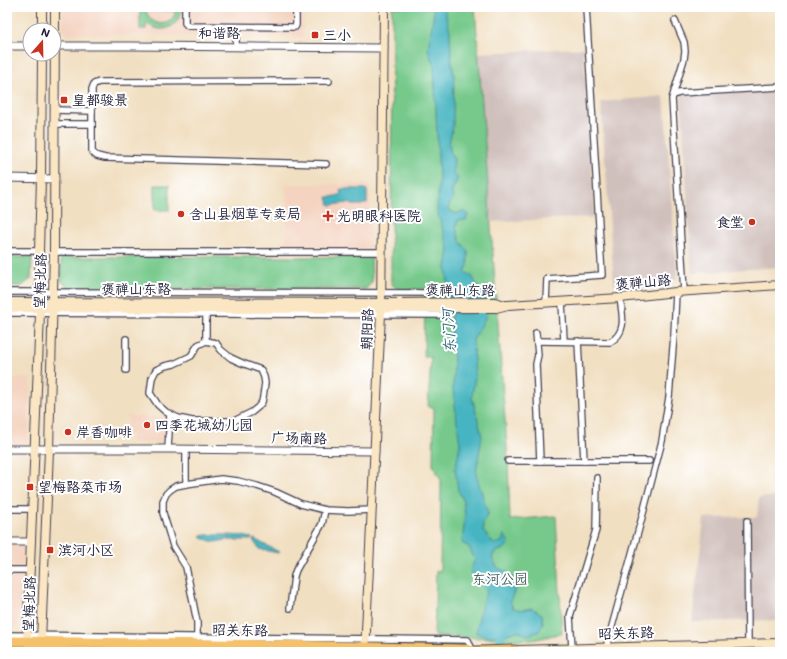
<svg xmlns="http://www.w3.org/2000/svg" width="787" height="659" font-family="Mali,'LXGW WenKai TC',sans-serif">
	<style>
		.built { fill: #f4d3c0 }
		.industrial { fill: #d0c0bc }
		.green { fill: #76c98b; stroke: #4c7663; fill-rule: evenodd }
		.water { fill: #47b5c1; stroke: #346c7e }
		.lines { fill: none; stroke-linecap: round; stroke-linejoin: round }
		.river { stroke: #47b5c1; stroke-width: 9 }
		.minor-casing { stroke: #413e4f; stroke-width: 8 }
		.tertiary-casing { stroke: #413e4f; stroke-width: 9 }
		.secondary-casing { stroke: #413e4f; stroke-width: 10 }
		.primary-casing { stroke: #413e4f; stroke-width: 11 }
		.minor { stroke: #fff; stroke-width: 5.5 }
		.tertiary { stroke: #fff; stroke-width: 7 }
		.secondary { stroke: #fbe6c4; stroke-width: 8 }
		.primary { stroke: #f5c16b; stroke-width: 9 }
		.poi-dot { fill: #c8321e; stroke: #fff; stroke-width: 1.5 }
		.labels { text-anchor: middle; stroke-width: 4; stroke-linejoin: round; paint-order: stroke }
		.street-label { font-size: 14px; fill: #22223b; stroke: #fff }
		.poi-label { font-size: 14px; fill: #22223b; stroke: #fff; text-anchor: start }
		.park-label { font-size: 14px; fill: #3f5c57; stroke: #fff }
		.water-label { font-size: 15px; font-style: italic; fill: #336477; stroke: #fff }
	</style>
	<rect width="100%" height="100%" fill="#fff"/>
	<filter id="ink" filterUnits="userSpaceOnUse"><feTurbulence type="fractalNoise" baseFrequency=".025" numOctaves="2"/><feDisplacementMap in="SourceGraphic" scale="8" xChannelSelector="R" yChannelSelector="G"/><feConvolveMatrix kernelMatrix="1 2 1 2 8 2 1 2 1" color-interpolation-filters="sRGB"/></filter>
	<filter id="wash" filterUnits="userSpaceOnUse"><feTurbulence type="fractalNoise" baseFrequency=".012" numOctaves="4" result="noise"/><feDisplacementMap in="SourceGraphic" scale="16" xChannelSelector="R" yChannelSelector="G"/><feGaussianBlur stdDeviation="0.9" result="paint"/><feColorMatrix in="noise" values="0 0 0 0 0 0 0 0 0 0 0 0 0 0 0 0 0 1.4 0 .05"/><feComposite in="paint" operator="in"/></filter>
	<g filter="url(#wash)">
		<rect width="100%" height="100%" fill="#f1dfc1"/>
		<g class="built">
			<polygon points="63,7 303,7 303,37 67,34 62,29"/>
			<polygon points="286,184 370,184 370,250 286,248"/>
			<polygon points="7,378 31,378 28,445 7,445"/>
			<polygon points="127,416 167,417 166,443 131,442 131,434 127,434"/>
			<polygon points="7,545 24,545 19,623 14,629 7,629"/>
		</g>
		<g class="industrial">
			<polygon points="583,48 595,217 490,222 478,53"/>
			<polygon points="780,90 780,267 692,273 681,94"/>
			<polygon points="664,96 677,279 614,284 601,102"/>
			<polygon points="759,497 780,497 780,620 692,622 704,518 757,517"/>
		</g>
		<g class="green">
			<path d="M140 7H181C181 27 162 36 146 23V29H140ZM146 11V10L176 11C170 29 152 27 146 11Z"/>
			<polygon points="392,7 475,7 508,461 510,520 556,516 562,633 533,640 434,636 436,571 440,571 441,480 433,465 434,408 428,407 431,357 424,357 425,289 399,290 391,284"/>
			<rect x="155" y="185" width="14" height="25"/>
			<polygon points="7,257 32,257 31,279 22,286 7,286"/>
			<polygon points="61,257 371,257 372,282 366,289 71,289 61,281"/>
		</g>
		<g class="water">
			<polygon points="432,7 444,7 450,31 451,56 454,75 453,126 449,144 451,154 454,159 453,173 458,178 452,190 453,199 449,205 450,211 457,214 461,211 468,214 466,220 458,220 456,228 460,241 468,251 468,266 465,272 472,276 478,287 485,293 486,317 473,340 475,377 472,397 482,436 476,474 488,514 483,522 483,531 494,544 502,542 504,534 509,543 504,549 495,552 492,558 497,567 511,575 514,582 514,593 510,601 513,608 521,610 532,608 542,614 543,625 538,632 528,635 517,631 501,636 485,636 476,633 482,603 487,590 476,580 470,570 475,560 469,547 462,543 465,516 463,500 458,490 455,469 460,445 453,390 454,356 450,345 451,335 451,307 446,267 449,250 437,211 439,179 434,67 428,49 434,12"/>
			<polygon points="342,189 366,189 367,191 367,203 361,205 353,205 349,203 331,205 329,204 327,197 331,197 340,195 341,193 340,190"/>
			<polygon points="206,535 226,535 226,540 214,542 202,538 201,536"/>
			<polygon points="228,535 243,536 252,538 251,540 228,540"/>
			<polygon points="254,539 279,552 278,553 259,549 253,540"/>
		</g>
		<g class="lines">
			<polyline class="river" points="500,623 501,652"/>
		</g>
	</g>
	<g filter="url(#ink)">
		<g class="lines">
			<g class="minor-casing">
				<g id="minor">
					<polyline points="185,7 185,23 188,26 292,27 295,27 296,25 296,7"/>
					<polyline points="675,21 684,42 685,51 684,59 672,99 684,291"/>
					<polyline points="236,46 236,27"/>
					<polyline points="674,95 679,93 780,87"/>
					<polyline points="55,110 92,111"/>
					<polyline points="55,124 92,124"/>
					<polyline points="326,164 105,158 97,156 92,152 92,89 94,84 99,82 329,81"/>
					<polyline points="7,251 39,251"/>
					<polyline points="54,252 382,252"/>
					<polyline points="7,292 442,293"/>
					<polyline points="562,302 564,341"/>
					<polyline points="546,303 547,279 602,275 586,7"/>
					<polyline points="7,313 443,315"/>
					<polyline points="536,333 538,355 536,364 540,461"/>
					<polygon points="206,341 216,343 221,350 231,358 242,363 253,367 261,370 264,377 265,383 263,397 262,402 258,407 252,412 234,421 192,421 178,418 166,412 158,405 150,393 152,378 156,370 165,366 174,364 191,356 198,345"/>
					<polyline points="206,341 206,311"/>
					<path d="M537 341 610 342C628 332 622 314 620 298"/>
					<polyline points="578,341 584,461"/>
					<polyline points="126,370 126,339"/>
					<polyline points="168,449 170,414"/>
					<polyline points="508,461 649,461"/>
					<polyline points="186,484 186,449"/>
					<polyline points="7,509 32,509"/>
					<polyline points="747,521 748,644"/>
					<polyline points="7,570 30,570"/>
					<polyline points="290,608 294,576 296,570 322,524 325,510"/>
					<polyline points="7,635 468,640 473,652"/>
					<polyline points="197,641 197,622 186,567 173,546 163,513 163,501 166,494 170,490 176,486 186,484 221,479 238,481 257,486 275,492 301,504 325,510 348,511 372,510"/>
					<polyline points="572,648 570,616 596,530 597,478"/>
					<polyline points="606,648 641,521 662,441 669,397 674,335 676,292"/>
				</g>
			</g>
			<g class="tertiary-casing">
				<g id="tertiary">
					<polyline points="7,46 30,46"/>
					<polyline points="54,46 131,46 384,48"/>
					<polyline points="7,178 55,179"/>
					<polyline points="7,449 168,449 375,451"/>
					<polyline points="7,542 31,542"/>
				</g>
			</g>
			<g class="secondary-casing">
				<g id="secondary">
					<polyline points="42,30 42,7"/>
					<polyline points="7,302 400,303 495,302 505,305"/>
					<polyline points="7,308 206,309 490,308 496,308 508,305 620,298 676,292 780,285"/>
					<polyline points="31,646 27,641 40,313 39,251 41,178 42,54"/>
					<polyline points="37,646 41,641 49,450 54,252 55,7"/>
					<polyline points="515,650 780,643"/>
					<polyline points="365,652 381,314 384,7"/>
				</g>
			</g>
			<g class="primary-casing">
				<g id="primary">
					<polyline points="7,641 279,645 465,649 474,651 515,650"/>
					<polyline points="7,650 223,652"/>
				</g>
			</g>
			<use href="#minor" class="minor"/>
			<use href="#tertiary" class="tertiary"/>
			<use href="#secondary" class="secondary"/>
			<use href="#primary" class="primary"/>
		</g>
	</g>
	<g class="poi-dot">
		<rect x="311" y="31" width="8" height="8" rx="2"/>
		<rect x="60" y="96" width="8" height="8" rx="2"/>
		<circle cx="181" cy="214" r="4"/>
		<path d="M326 210h4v4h4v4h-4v4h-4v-4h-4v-4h4z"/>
		<circle cx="752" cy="222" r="4"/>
		<circle cx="147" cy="425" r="4"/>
		<circle cx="68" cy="432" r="4"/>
		<rect x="26" y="483" width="8" height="8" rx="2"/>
		<rect x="46" y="546" width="8" height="8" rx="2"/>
	</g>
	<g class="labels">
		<g class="street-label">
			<text x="219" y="38">和谐路</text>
			<text transform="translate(40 281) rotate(-88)" y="5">望梅北路</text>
			<text transform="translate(643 282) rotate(-5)" y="5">褒禅山路</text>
			<text x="136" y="294">褒禅山东路</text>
			<text transform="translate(460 290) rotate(1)" y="5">褒禅山东路</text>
			<text transform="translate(367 329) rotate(-88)" y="5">朝阳路</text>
			<text transform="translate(299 438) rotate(1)" y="5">广场南路</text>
			<text transform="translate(29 604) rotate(-88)" y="5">望梅北路</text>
			<text transform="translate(240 630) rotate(1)" y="5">昭关东路</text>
			<text transform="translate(626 633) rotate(-2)" y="5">昭关东路</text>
		</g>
		<g class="poi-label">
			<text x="323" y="40">三小</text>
			<text x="72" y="105">皇都骏景</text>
			<text x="189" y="219">含山县烟草专卖局</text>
			<text x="337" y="221">光明眼科医院</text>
			<text x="744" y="227" text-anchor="end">食堂</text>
			<text x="155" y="430">四季花城幼儿园</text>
			<text x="76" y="437">岸香咖啡</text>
			<text x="38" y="492">望梅路菜市场</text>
			<text x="58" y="555">滨河小区</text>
		</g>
		<g class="park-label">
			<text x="500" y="584">东河公园</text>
		</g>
		<g class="water-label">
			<text transform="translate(449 331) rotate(-93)" y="5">东门河</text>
		</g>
	</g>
	<rect width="787" height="659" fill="none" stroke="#fff" stroke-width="24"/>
	<g transform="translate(42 42) rotate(20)"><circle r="19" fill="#ffffff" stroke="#a7a7b1"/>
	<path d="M0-3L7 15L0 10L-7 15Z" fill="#c8321e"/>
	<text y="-6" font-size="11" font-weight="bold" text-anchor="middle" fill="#22223b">N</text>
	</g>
</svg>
